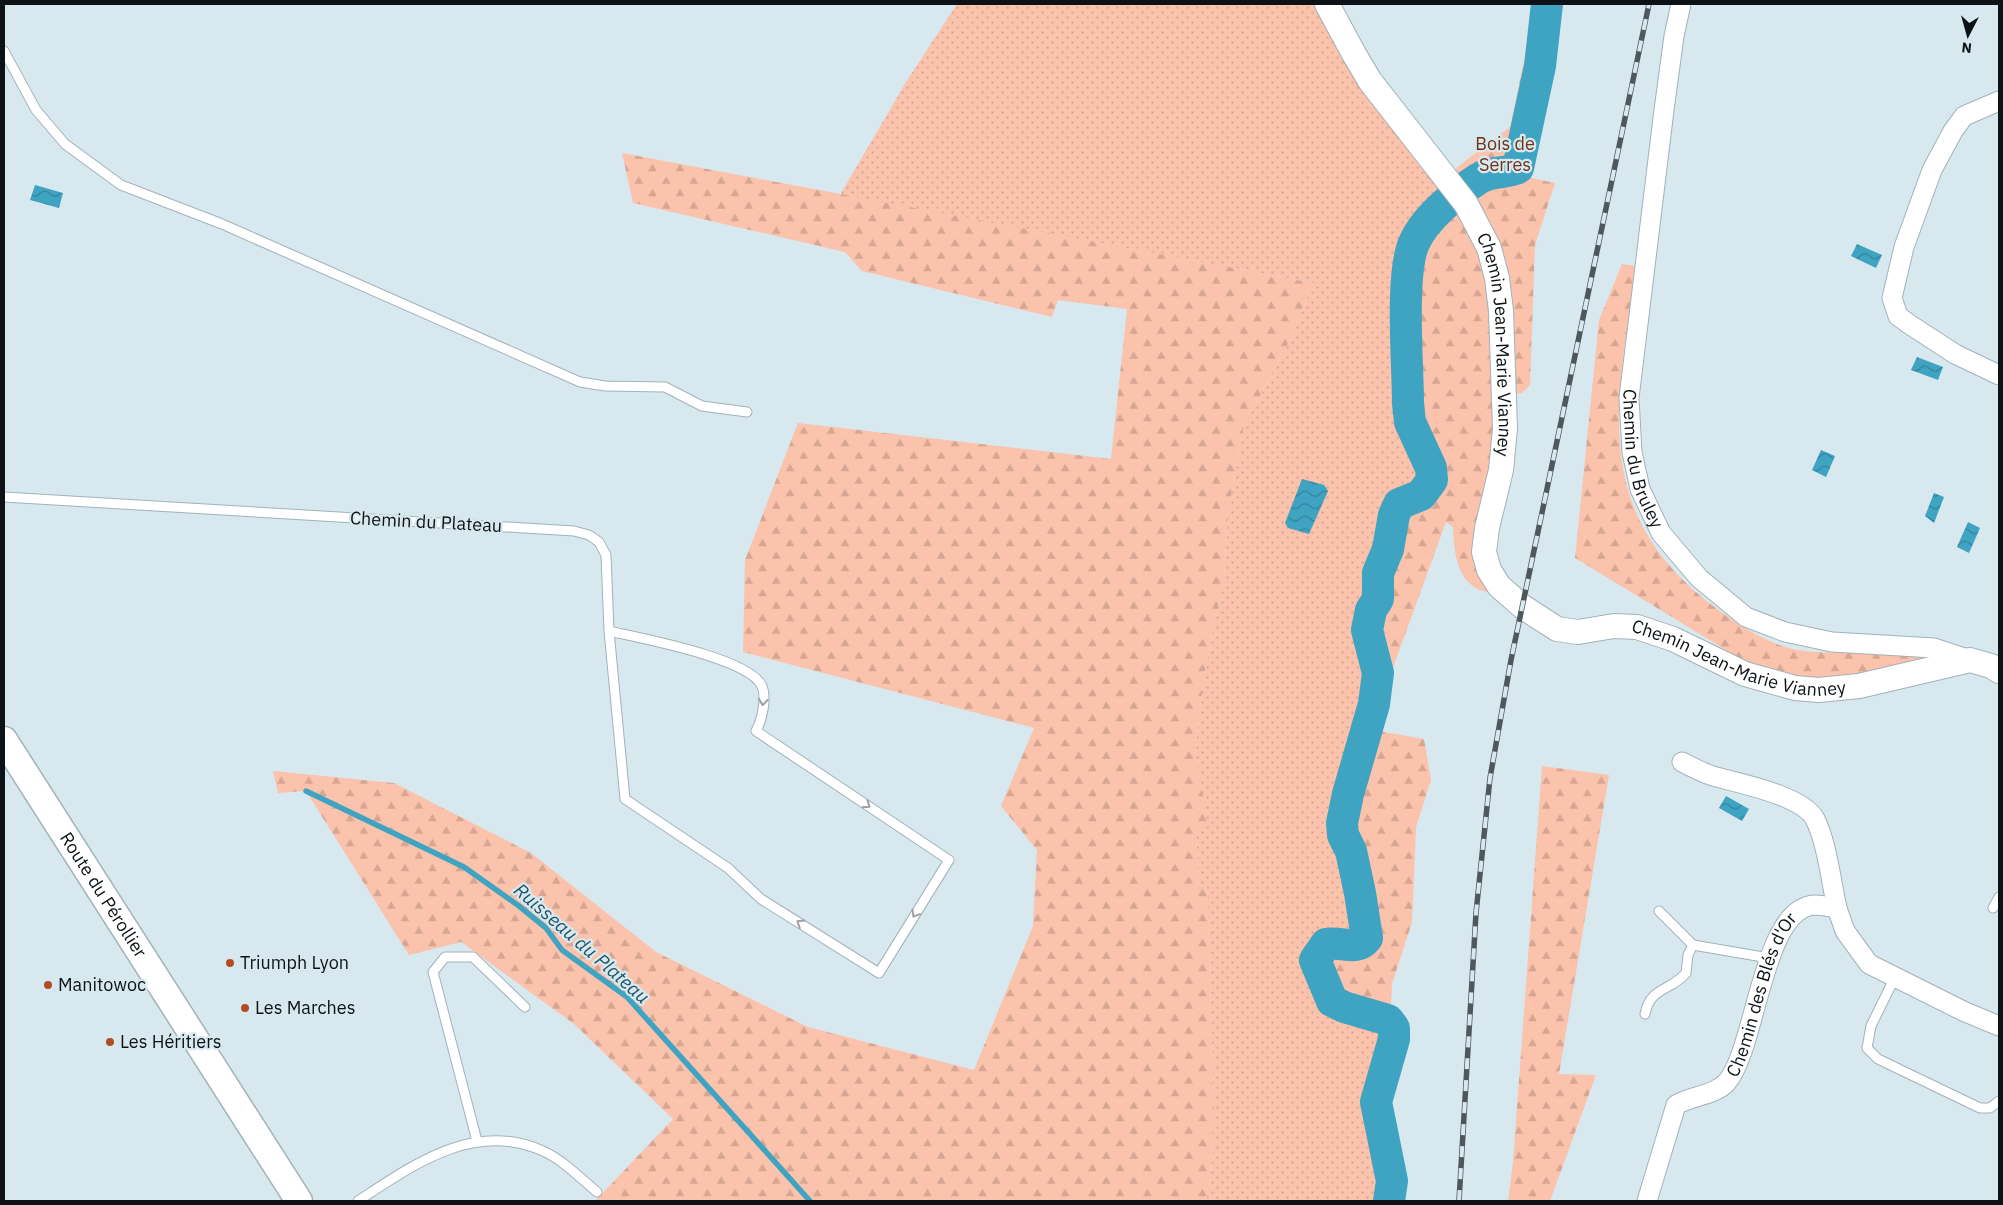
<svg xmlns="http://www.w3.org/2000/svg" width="2003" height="1205" font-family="'IBM Plex Sans',sans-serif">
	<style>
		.green { fill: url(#green-dots) }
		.forest { fill: url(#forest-firs) }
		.water { fill: url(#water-waves) }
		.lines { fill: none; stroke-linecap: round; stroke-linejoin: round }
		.stream { stroke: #3fa3c2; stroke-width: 5.5 }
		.river { stroke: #3fa3c2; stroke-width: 32 }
		.service-casing { stroke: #a1b2b9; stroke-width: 11 }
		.minor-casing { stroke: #a1b2b9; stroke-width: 21 }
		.tertiary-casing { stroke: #a1b2b9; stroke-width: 26 }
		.secondary-casing { stroke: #a1b2b9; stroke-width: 29 }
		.service { stroke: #fff; stroke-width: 9 }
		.minor { stroke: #fff; stroke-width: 19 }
		.tertiary { stroke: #fff; stroke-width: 24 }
		.secondary { stroke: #fff; stroke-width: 26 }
		.rail-casing { stroke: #4e585c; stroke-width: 5.5 }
		.rail { stroke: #d7e9ef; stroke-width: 4; stroke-dasharray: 11; stroke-linecap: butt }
		.oneway { stroke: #9ea0a1 }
		.poi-dot { fill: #b34d21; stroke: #d7e9ef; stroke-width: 2 }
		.labels { text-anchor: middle; stroke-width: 4.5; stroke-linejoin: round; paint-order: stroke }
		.park-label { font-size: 18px; fill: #6f3219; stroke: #d7e9ef }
		.street-label { font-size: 18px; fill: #0c1215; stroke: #d7e9ef }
		.poi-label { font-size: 18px; fill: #0c1215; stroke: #d7e9ef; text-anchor: start }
		.water-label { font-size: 19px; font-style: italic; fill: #1e5466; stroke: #d7e9ef }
	</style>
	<defs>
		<pattern id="green-dots" width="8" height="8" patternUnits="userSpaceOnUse" patternTransform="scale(1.25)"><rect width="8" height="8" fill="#fbc2ac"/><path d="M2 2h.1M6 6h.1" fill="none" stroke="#d6a693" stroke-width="1.8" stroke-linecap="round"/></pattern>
		<pattern id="forest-firs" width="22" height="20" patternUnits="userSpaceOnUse" patternTransform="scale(1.25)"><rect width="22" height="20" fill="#fbc2ac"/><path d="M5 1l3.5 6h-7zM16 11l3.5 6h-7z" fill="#d6a693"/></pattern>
		<pattern id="water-waves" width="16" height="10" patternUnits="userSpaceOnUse" patternTransform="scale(1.25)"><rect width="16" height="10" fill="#3fa3c2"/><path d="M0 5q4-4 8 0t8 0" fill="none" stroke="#33839c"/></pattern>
	</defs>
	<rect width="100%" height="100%" fill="#d7e9ef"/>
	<path class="green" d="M957 4H1327L1448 199 1446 205 1430 217 1413 244 1407 285 1410 422 1431 468 1432 480 1421 495 1399 504 1394 515 1388 549 1378 573V599L1371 610 1367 630 1378 673 1374 704 1348 794 1342 823 1343 835 1351 851 1360 893 1367 938C1357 951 1349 943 1334 943L1315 960 1332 1001 1344 1007 1388 1020 1394 1028V1039L1376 1102 1392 1181 1389 1201H1206L1212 1166 1214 1106 1207 884 1199 885 1196 834 1207 824 1195 751 1204 675 1224 580 1228 513 1244 425 1290 340 1313 283 840 195 906 82Z"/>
	<g class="forest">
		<path d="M1536 4H1563L1531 149 1522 161 1521 169 1514 174 1555 183 1535 245 1530 385 1522 393 1505 394 1493 593C1458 590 1454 556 1453 527L1446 522 1387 684 1372 711 1378 673 1367 630 1371 610 1378 599V573L1388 549 1394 515 1399 504 1421 495 1432 480 1431 468 1410 422 1408 403C1408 361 1400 282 1413 245 1421 225 1444 201 1461 192L1456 168 1510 127Z"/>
		<polygon points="622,153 1313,283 1290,340 1244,425 1228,513 1224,580 1204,675 1195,751 1208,824 1196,834 1199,885 1207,883 1214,1106 1212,1166 1206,1201 595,1201 673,1119 574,1024 461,942 409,955 306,791 278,793 273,771 394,783 531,853 656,952 808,1027 974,1070 1033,926 1037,850 1001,806 1034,728 743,652 745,560 798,423 1111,459 1127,309 1058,300 1052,317 862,271 845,252 633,203"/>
		<path d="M1622 264 1636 266C1618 399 1588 507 1708 602 1734 622 1765 644 1798 650 1821 654 1846 652 1869 652 1891 652 1912 655 1933 657L1848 678 1795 680 1744 661 1575 558 1599 320Z"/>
		<path d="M1368 729 1424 739 1431 780 1416 827 1412 922 1392 984 1390 1023 1388 1020 1344 1007 1332 1001 1315 960 1326 944C1342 941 1356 952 1367 938L1360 893 1351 851 1343 835 1342 823 1348 794Z"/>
		<polygon points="1542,766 1609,775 1559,1074 1596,1075 1550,1201 1508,1201 1513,1162"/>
		<polygon points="1385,1087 1402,1168 1395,1201 1395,1181 1384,1110 1380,1103"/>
	</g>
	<g class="water">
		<polygon points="35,185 63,193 59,208 30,200"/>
		<path d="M1412 228 1426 239C1425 252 1414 257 1403 258 1398 247 1404 235 1412 228Z"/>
		<polygon points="1857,244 1882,255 1876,268 1851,256"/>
		<polygon points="1917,357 1943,367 1938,380 1911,370"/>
		<polygon points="1821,450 1835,456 1826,477 1812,470"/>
		<polygon points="1302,479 1324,485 1328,491 1309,534 1288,528 1285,523"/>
		<polygon points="1934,493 1944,497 1934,523 1925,516"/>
		<polygon points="1968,522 1980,528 1969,553 1957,547"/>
		<polygon points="1726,796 1749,809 1742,821 1719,808"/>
	</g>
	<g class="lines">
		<polyline class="stream" points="306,791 464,867 519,906 546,928 562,950 627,997 810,1201"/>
		<path class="river" d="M1389 1201 1392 1181 1376 1102 1394 1039V1028L1388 1020 1344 1007 1332 1001 1315 960 1326 944C1342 941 1356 952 1367 938L1360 893 1351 851 1343 835 1342 823 1348 794 1374 704 1378 673 1367 630 1371 610 1378 599V573L1388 549 1394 515 1399 504 1421 495 1432 480 1431 468 1410 422 1408 403C1408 365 1400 275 1414 243 1425 218 1455 194 1478 179 1490 171 1505 174 1518 168L1540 66 1547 4"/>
		<g class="service-casing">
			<g id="service">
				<polyline points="4,51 36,110 65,144 121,185 222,224 580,382 605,386 665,387 702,406 747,412"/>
				<path d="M4 497 574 531 589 535 599 542 606 555 609 631 625 799 728 868 761 899 879 973 949 860 756 731C762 720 767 698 762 686 749 658 640 638 609 631"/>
				<polyline points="1993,908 1999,897"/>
				<polyline points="1693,945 1769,958"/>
				<polyline points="1895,977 1871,1026 1867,1048 1878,1059 1980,1108 1990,1108 1999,1101"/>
				<path d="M1645 1014C1650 987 1671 991 1686 973L1688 955 1693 945 1659 911"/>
				<polyline points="477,1141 433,972 445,957 473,957 525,1007"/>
				<path d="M358 1201C413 1165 474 1120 543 1151 563 1160 580 1178 597 1192"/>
			</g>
		</g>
		<g class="minor-casing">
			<g id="minor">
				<path id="s1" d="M1681 4 1674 36 1664 110 1629 398 1632 452 1640 489 1661 533 1699 578 1746 617 1785 632 1832 642 1934 648 1970 660"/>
				<polyline points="1999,101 1964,116 1953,131 1932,170 1904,247 1892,298 1898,316 1909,324 1955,354 1999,375"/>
				<path d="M1682 762C1692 767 1703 773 1713 776 1737 783 1802 795 1815 819 1827 843 1831 881 1837 908"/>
				<path id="s2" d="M1647 1201 1676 1105C1692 1095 1714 1096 1727 1082 1757 1046 1762 907 1815 905 1822 905 1830 907 1837 908L1845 931 1869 964 1963 1011 1999 1026"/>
			</g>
		</g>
		<g class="tertiary-casing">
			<g id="tertiary">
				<path id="s3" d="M1327 4 1354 54 1370 81 1466 204 1489 248 1497 278 1501 311 1505 429 1501 470 1487 528 1484 552 1489 570 1499 586 1523 607 1557 629 1578 632 1614 626 1637 627 1673 639 1745 674 1795 688 1819 690 1859 686 1970 660 1991 666 1999 671"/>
			</g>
		</g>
		<g class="secondary-casing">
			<g id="secondary">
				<path id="s4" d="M4 740 299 1201"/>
			</g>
		</g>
		<use href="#service" class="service"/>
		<use href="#minor" class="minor"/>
		<use href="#tertiary" class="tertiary"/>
		<use href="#secondary" class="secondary"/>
		<g class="rail-casing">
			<polyline id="rail" points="1459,1201 1476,913 1490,778 1511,660 1649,4"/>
		</g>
		<use href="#rail" class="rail"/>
	</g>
	<defs><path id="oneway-chevron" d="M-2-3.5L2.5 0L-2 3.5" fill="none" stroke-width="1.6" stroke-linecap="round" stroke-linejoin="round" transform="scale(1.25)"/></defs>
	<g class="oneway">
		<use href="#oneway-chevron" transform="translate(763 702) rotate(96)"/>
		<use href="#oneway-chevron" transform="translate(867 805) rotate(34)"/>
		<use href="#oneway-chevron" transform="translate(915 914) rotate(121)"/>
		<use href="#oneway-chevron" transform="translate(800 923) rotate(-148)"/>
	</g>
	<g class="poi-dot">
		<circle cx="230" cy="963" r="5"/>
		<circle cx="48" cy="985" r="5"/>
		<circle cx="245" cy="1008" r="5"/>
		<circle cx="110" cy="1042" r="5"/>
	</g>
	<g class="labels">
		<g class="park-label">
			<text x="1505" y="150">Bois de<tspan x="1505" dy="21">Serres</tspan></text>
		</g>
		<g class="street-label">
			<text dy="6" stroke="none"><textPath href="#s3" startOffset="391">Chemin Jean-Marie Vianney</textPath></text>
			<text dy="6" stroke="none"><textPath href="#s1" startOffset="460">Chemin du Bruley</textPath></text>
			<text transform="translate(426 522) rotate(3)" y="6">Chemin du Plateau</text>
			<text dy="6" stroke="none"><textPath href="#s3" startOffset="900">Chemin Jean-Marie Vianney</textPath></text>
			<text dy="6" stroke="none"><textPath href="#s4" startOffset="184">Route du Pérollier</textPath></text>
			<text dy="6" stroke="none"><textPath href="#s2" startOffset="251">Chemin des Blés d'Or</textPath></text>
		</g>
		<g class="poi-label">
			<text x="240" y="969">Triumph Lyon</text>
			<text x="58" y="991">Manitowoc</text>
			<text x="255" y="1014">Les Marches</text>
			<text x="120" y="1048">Les Héritiers</text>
		</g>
		<g class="water-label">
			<text transform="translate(582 943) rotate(41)" y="7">Ruisseau du Plateau</text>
		</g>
	</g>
	<rect width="2003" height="1205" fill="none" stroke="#0c1215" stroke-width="10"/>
	<g transform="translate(1968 35) rotate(186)" stroke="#d7e9ef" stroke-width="4" paint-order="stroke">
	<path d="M0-4L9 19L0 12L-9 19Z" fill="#0c1215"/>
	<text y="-8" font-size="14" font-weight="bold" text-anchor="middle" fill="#0c1215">N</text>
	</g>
</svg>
